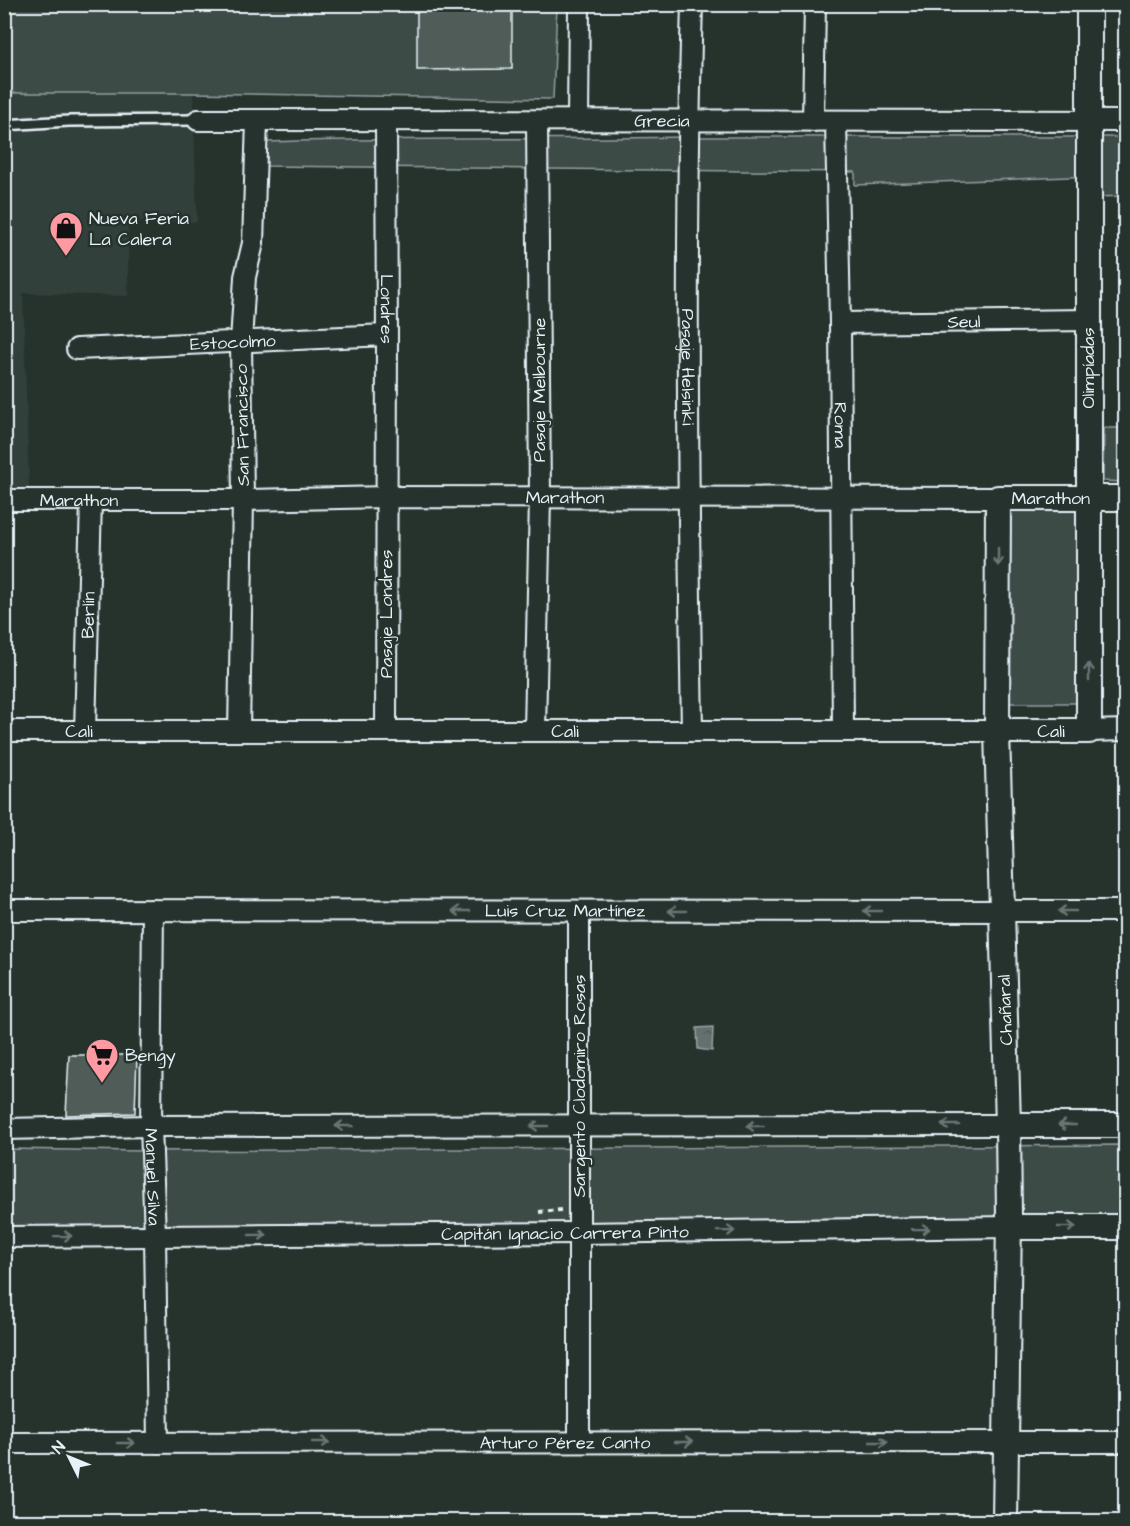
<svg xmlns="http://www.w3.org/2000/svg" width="1130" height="1526" font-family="'Architects Daughter',sans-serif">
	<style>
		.built { fill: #333f3a }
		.green { fill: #3e4b47; stroke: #939ea0; stroke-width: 1.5 }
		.water { fill: url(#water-ripples); stroke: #98a3a5; stroke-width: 1.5 }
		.building { fill: #505c59; stroke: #e8f1f8; stroke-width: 1.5 }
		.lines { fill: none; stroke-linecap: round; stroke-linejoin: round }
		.service-casing { stroke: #e8f1f8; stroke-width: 14 }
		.minor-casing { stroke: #e8f1f8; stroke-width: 24 }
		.tertiary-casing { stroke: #e8f1f8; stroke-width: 28 }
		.path { stroke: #e8f1f8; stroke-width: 4; stroke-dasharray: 4.5 4.5; stroke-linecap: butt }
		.service { stroke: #26332d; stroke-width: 9 }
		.minor { stroke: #26332d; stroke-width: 20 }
		.tertiary { stroke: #26332d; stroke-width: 24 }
		.oneway { stroke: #6a7674 }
		.labels { text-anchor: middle; stroke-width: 5; stroke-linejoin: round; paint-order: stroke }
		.street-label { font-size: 18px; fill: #e8f1f8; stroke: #26332d }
		.poi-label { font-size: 18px; fill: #e8f1f8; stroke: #26332d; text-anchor: start }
	</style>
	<defs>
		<pattern id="water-ripples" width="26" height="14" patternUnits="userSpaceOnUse" patternTransform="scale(1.5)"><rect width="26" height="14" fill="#636f6d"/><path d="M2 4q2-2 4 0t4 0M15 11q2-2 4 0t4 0" fill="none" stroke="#535a5a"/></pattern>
	</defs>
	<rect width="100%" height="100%" fill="#26332d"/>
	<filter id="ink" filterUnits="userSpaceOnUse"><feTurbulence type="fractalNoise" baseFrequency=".0167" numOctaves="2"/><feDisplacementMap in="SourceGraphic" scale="12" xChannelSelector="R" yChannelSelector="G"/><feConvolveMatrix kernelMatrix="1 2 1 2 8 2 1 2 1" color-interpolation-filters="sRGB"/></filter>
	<g filter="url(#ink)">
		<polygon class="built" points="4,93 193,93 197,222 128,221 128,296 23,293 29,489 5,489"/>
		<g class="green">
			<polygon points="5,5 557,5 553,99 193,93 5,93"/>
			<path d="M688 137H1125L1126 196 1094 197 1096 176 855 185V172L262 166 264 142C405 137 547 140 688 137Z"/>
			<polygon points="1104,428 1125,428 1125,482 1103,481"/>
			<polygon points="1079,508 1083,703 1008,703 1011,509"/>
			<polygon points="1125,1145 1125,1221 5,1227 5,1149 143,1151"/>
		</g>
		<polygon class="water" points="713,1027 712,1051 698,1049 697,1028"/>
		<g class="building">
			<polygon points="512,8 512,69 417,70 417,9"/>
			<polygon points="69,1055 137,1055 135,1113 66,1115"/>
		</g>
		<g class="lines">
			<g class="service-casing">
				<polyline id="service" points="4,125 69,121 198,120"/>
			</g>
			<g class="minor-casing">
				<g id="minor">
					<path id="s1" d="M692 4C685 246 688 489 692 731"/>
					<path id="s2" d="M198 120 1126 121"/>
					<path id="s3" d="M386 121 387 335 386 731"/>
					<polyline points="578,121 579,4"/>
					<polyline points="813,121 815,4"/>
					<path id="s4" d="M836 121 840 323 843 731"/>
					<path id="s5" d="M840 323 1089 320"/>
					<path id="s6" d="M77 349 387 335"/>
					<path id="s7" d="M4 500H243L387 497 998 498"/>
					<path id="s8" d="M4 731H997"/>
					<path id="s9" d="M85 731 91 500"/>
					<polyline points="239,731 243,500 241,342 245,277 253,243 257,121"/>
					<polyline points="535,731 540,498 537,121"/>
					<polyline points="1089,731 1126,730"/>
					<path id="s10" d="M4 910 1126 911"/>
					<path id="s11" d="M153 910 151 1126 155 1235 158 1443"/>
					<polyline points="579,911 579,1442"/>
					<polyline points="4,1129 151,1126 1008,1125"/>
					<path id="s12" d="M4 1237 579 1233 1009 1227"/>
					<path id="s13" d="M4 1443 1126 1442"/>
				</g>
			</g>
			<g class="tertiary-casing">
				<g id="tertiary">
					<path id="s14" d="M997 731H1089V4"/>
					<polyline points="1008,1125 1126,1125"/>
					<polyline points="1009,1227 1126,1227"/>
					<path id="s15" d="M1005 1522 1009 1216 1008 1125 997 731 998 498H1126"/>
				</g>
			</g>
			<polyline class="path" points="539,1212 561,1210"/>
			<use href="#service" class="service"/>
			<use href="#minor" class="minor"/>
			<use href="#tertiary" class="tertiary"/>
		</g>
		<defs><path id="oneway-shaft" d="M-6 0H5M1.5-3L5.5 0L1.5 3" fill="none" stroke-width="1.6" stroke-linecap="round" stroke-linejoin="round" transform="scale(1.5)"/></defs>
		<g class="oneway">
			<use href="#oneway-shaft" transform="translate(998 557) rotate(90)"/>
			<use href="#oneway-shaft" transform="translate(1089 672) rotate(-90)"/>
			<use href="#oneway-shaft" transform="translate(461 911) rotate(-180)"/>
			<use href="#oneway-shaft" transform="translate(677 911) rotate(-180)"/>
			<use href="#oneway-shaft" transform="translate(872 911) rotate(-180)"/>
			<use href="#oneway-shaft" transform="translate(1067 911) rotate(-180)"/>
			<use href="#oneway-shaft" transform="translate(950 1125) rotate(180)"/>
			<use href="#oneway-shaft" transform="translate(1067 1125) rotate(180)"/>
			<use href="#oneway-shaft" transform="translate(344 1126) rotate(180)"/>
			<use href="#oneway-shaft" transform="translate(539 1126) rotate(180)"/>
			<use href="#oneway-shaft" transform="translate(755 1126) rotate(180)"/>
			<use href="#oneway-shaft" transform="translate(1067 1227)"/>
			<use href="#oneway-shaft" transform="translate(921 1229) rotate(-1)"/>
			<use href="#oneway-shaft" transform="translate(726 1231) rotate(-1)"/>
			<use href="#oneway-shaft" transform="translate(258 1235)"/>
			<use href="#oneway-shaft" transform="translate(63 1236) rotate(-1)"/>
			<use href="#oneway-shaft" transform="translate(321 1442)"/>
			<use href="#oneway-shaft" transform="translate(684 1442)"/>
			<use href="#oneway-shaft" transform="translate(879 1442)"/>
			<use href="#oneway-shaft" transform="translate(126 1443)"/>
		</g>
	</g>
	<defs>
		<g id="shop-pin" transform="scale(1.725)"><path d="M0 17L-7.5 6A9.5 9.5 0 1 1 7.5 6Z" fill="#ff9aa2" stroke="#26332d"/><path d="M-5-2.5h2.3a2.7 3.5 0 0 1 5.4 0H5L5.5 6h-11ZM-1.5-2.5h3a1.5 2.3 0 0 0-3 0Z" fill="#111"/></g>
		<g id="supermarket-pin" transform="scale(1.725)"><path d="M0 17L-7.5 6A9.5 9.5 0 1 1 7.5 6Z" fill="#ff9aa2" stroke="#26332d"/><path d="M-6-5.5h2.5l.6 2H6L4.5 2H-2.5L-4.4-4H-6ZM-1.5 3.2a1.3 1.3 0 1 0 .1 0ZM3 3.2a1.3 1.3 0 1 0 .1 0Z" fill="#111"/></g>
	</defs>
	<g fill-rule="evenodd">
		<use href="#shop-pin" x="66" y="228"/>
		<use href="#supermarket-pin" x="102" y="1055"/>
	</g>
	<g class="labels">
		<g class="street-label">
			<text dy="6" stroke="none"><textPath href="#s2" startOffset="464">Grecia</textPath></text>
			<text dy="6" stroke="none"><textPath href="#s3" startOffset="188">Londres</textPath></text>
			<text dy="6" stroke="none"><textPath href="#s5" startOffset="124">Seul</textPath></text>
			<text dy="6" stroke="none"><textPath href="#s6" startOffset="156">Estocolmo</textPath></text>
			<text dy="6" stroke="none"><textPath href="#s1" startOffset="363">Pasaje Helsinki</textPath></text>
			<text transform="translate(1088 368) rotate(-90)" y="6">Olimpíadas</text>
			<text transform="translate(539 390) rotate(-90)" y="6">Pasaje Melbourne</text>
			<text transform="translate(242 425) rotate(-91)" y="6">San Francisco</text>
			<text dy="6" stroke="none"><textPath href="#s4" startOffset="304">Roma</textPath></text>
			<text dy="6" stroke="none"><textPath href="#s7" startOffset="561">Marathon</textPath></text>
			<text dy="6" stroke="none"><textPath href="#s15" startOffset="1077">Marathon</textPath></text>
			<text dy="6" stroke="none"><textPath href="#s7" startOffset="75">Marathon</textPath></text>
			<text transform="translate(386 614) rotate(-90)" y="6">Pasaje Londres</text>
			<text dy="6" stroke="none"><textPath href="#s9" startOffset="116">Berlín</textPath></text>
			<text dy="6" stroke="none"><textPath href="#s8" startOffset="75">Cali</textPath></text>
			<text dy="6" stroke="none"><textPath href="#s8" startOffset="561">Cali</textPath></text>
			<text dy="6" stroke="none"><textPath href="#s14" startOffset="54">Cali</textPath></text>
			<text dy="6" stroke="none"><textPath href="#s10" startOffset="561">Luis Cruz Martínez</textPath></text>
			<text transform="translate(1005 1010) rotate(-92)" y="6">Chañaral</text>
			<text transform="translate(579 1086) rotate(-90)" y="6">Sargento Clodomiro Rosas</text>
			<text dy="6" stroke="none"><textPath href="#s11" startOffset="267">Manuel Silva</textPath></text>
			<text dy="6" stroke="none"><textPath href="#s12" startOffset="561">Capitán Ignacio Carrera Pinto</textPath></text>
			<text dy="6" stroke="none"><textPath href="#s13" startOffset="561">Arturo Pérez Canto</textPath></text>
		</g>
		<g class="poi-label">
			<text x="89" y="224">Nueva Feria<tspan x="89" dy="21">La Calera</tspan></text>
			<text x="125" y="1061">Bengy</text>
		</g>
	</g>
	<rect width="1130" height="1526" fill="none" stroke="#26332d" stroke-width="24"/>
	<rect x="12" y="12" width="1106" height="1502" fill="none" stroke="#e8f1f8" stroke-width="2" filter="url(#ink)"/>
	<g transform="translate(69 1457) rotate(313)" stroke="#26332d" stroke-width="4.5" paint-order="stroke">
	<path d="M0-4.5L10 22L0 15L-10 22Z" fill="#e8f1f8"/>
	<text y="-9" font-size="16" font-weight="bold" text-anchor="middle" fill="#e8f1f8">N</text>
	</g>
</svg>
